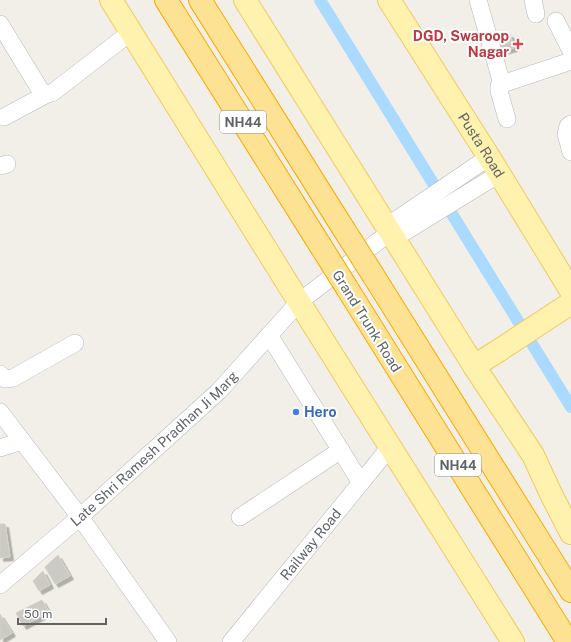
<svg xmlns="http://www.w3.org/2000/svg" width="571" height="642" font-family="'Public Sans',sans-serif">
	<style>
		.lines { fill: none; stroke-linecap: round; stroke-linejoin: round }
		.canal { stroke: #aadaff; stroke-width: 12 }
		.building { fill: #cccac5; stroke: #d6d1c6; filter: url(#shadow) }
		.minor-casing { stroke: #b5b8bc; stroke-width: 18 }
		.major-casing { stroke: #f2c960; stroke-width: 24 }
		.highway-casing { stroke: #f9ab00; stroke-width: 24 }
		.minor { stroke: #fff; stroke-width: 17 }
		.major { stroke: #fff2af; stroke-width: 22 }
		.highway { stroke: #fde293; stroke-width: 22 }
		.highway-bridge-casing { stroke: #f9ab00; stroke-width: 24; stroke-linecap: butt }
		.highway-bridge { stroke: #fde293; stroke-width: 22 }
		.health-dot { fill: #e0444e; stroke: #fff; stroke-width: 1.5 }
		.shop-dot { fill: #3f7fe0; stroke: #fff; stroke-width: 1.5 }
		.labels { text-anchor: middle; stroke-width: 4; stroke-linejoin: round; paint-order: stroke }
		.shield { fill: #fff; stroke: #8f9295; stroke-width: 1 }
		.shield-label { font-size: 13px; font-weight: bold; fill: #5f6368 }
		.health-label { font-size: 14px; font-weight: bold; fill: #be3a42; stroke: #fff; text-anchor: end }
		.street-label { font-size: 14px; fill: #5f6368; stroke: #fff }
		.shop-label { font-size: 14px; font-weight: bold; fill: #366cbe; stroke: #fff; text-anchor: start }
	</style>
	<defs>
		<filter id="shadow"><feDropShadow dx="3.5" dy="3.5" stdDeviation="0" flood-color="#0004"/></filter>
	</defs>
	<rect width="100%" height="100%" fill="#f1efe8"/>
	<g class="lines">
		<polyline class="canal" points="320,0 571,407"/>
	</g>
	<g class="building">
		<polygon points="510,34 514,48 495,53 491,39"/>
		<polygon points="0,524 5,524 10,557 0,558"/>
		<polygon points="58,555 70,576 55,584 45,567"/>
		<polygon points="43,571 50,585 39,591 33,581"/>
		<polygon points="42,600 49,612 23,626 16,613"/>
		<polygon points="0,614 12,633 0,640"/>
	</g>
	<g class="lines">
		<g class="minor-casing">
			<g id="minor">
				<polyline points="478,0 502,84"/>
				<polyline points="533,0 536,14"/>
				<polyline points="556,21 571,51"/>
				<polyline points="0,24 41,91 47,94 52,93 131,32"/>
				<polyline points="4,117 47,94"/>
				<polyline points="507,119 499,91 499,86 502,84 571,61"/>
				<polyline points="571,124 568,126 566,134 571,152"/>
				<polyline points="0,166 7,164"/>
				<polyline points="394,229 406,231 499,174"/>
				<polyline points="269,335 361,483"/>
				<polyline points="0,374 5,379 13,378 75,343"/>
				<polyline points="0,412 80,517 168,642"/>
				<polyline points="0,448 22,441"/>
				<polyline points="240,517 341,450"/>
				<path id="s1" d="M0 585 80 517 219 391 299 302 394 229 396 220 489 157"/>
				<path id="s2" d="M231 642 390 447"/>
			</g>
		</g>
		<g class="major-casing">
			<g id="major">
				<polyline points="111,0 299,302 513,642"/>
				<polyline points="245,0 474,366 533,455 551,494 571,533"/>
				<path id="s3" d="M389 0 489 157 571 291"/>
				<polyline points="474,366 498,351 571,303"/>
			</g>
		</g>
		<g class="highway-casing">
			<g id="highway">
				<polyline points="166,0 320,245"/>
				<polyline points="200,0 343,228"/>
				<polyline points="373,275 571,591"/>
				<polyline points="347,288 568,642"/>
			</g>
		</g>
		<use href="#minor" class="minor"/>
		<use href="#major" class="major"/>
		<use href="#highway" class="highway"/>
		<g class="highway-bridge-casing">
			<g id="highway-bridge">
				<polyline points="343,228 373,275"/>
				<polyline points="320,245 347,288"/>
			</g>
		</g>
		<use href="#highway-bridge" class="highway-bridge"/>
	</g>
	<path class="health-dot" d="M516 38h4v4h4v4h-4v4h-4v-4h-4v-4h4z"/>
	<circle class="shop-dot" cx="296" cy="412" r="4"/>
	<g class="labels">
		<g class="shield">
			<rect x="220" y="111" width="46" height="22" rx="3"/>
			<rect x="435" y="454" width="46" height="22" rx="3"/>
		</g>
		<g class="shield-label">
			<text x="243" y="127">NH44</text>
			<text x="458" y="470">NH44</text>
		</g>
		<g class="health-label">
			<text x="509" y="41">DGD, Swaroop<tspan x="509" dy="16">Nagar</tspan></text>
		</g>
		<g class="street-label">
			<text dy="5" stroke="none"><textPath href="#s3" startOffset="172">Pusta Road</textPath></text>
			<text transform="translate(367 321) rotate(58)" y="5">Grand Trunk Road</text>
			<text dy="5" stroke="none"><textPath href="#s1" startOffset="206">Late Shri Ramesh Pradhan Ji Marg</textPath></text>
			<text dy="5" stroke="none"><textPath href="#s2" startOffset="126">Railway Road</textPath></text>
		</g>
		<g class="shop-label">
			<text x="304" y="417">Hero</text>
		</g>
	</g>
	<path d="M18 618v6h88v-6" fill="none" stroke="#5f6368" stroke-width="2"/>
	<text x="24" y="618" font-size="12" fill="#5f6368" stroke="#ffffff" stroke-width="3" paint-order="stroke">50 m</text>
</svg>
